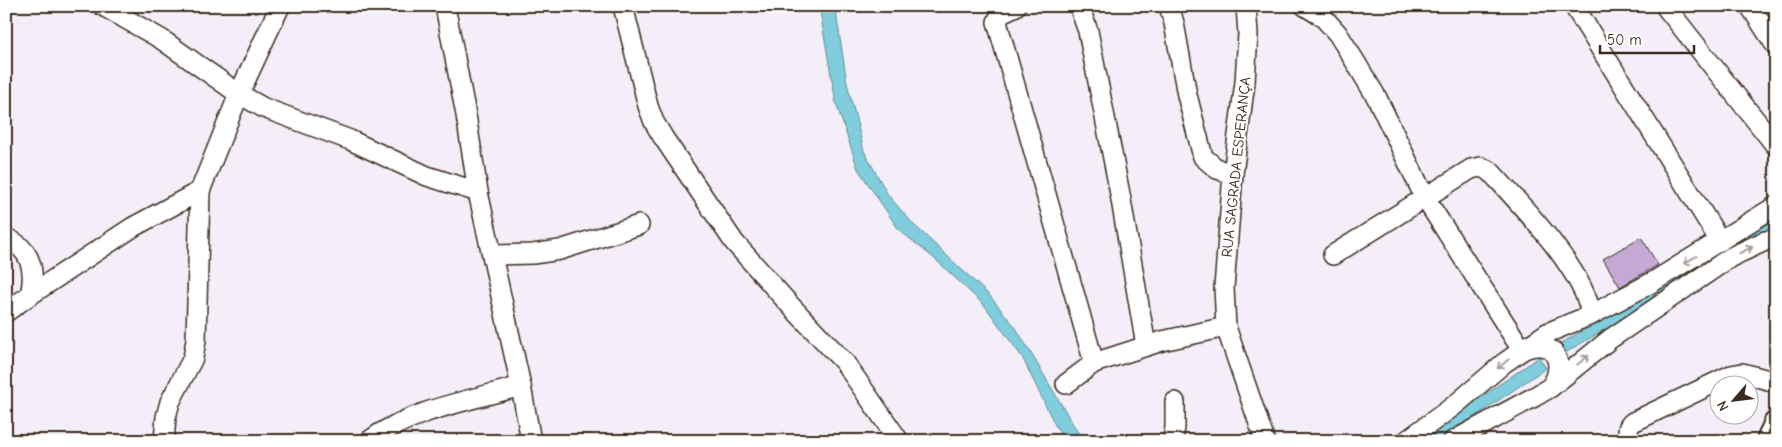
<svg xmlns="http://www.w3.org/2000/svg" width="1782" height="447" font-family="'Comic Neue',sans-serif">
	<style>
		.water { fill: #80cdde; stroke: #648c91 }
		.building { fill: #c4a9d7; stroke: #3b2a1e }
		.lines { fill: none; stroke-linecap: round; stroke-linejoin: round }
		.minor-casing { stroke: #3b2a1e; stroke-width: 22 }
		.major-casing { stroke: #3b2a1e; stroke-width: 28 }
		.minor { stroke: #fff; stroke-width: 19 }
		.major { stroke: #fff; stroke-width: 24 }
		.oneway { stroke: #a79f9a }
		.labels { text-anchor: middle; stroke-width: 4; stroke-linejoin: round; paint-order: stroke }
		.street-label { font-size: 15px; fill: #3b2a1e; stroke: #fff }
	</style>
	<rect width="100%" height="100%" fill="#f3eef7"/>
	<filter id="ink" filterUnits="userSpaceOnUse"><feTurbulence type="fractalNoise" baseFrequency=".02" numOctaves="2"/><feDisplacementMap in="SourceGraphic" scale="10" xChannelSelector="R" yChannelSelector="G"/><feConvolveMatrix kernelMatrix="1 2 1 2 8 2 1 2 1" color-interpolation-filters="sRGB"/></filter>
	<g filter="url(#ink)">
		<g class="water">
			<polygon points="819,6 835,6 847,83 864,151 888,195 913,224 990,296 1016,328 1083,441 1065,441 1055,425 1022,357 985,306 935,259 899,230 858,169 836,103"/>
			<polygon points="1776,216 1776,228 1560,356 1555,347"/>
			<polygon points="1539,357 1546,368 1439,441 1418,441"/>
		</g>
		<polygon class="building" points="1641,237 1658,265 1620,287 1603,259"/>
		<g class="lines">
			<g class="minor-casing">
				<g id="minor">
					<polyline points="103,6 161,39 239,94 264,108 350,140 427,176 478,192"/>
					<polyline points="445,6 466,115 478,192 521,386 531,441"/>
					<polyline points="623,6 648,106 654,122 663,137 734,242 790,305 845,363 899,441"/>
					<polyline points="1016,6 1001,13 997,22 1094,363"/>
					<polyline points="1079,6 1088,31 1120,194 1146,346"/>
					<polyline points="1169,6 1174,23 1187,95 1203,157 1217,169 1233,174"/>
					<polyline points="1246,6 1248,34 1245,82 1233,174 1224,288 1226,327 1265,441"/>
					<path d="M1305 6 1323 17 1338 34 1353 58 1377 98 1425 198 1522 350C1552 336 1568 361 1551 387"/>
					<polyline points="1574,6 1720,241"/>
					<polyline points="1665,6 1776,146"/>
					<polyline points="1750,6 1776,46"/>
					<path d="M6 238C31 249 36 270 30 295"/>
					<polyline points="492,255 533,254 560,250 639,225"/>
					<path d="M1333 255 1471 169 1481 167 1490 171C1520 204 1585 271 1591 315"/>
					<polyline points="6,312 30,295 133,227 200,191 239,94 280,6"/>
					<polyline points="1066,384 1094,363 1162,341 1226,327"/>
					<polyline points="164,441 166,417 170,402 193,358 196,340 200,191"/>
					<path d="M369 441C410 410 472 400 521 386"/>
					<polyline points="1173,441 1175,427 1175,402"/>
					<polyline points="1406,441 1455,405 1504,363 1547,333 1591,315 1651,283 1776,206"/>
					<polyline points="1453,441 1534,397 1551,387 1610,339 1731,257 1765,241 1776,239"/>
					<path d="M1630 441C1628 432 1626 427 1633 422L1731 375 1742 373 1776 382"/>
				</g>
			</g>
			<g class="major-casing">
				<polyline id="major" points="1769,441 1776,424"/>
			</g>
			<use href="#minor" class="minor"/>
			<use href="#major" class="major"/>
		</g>
		<defs><path id="oneway-shaft" d="M-6 0H5M1.5-3L5.5 0L1.5 3" fill="none" stroke-width="1.6" stroke-linecap="round" stroke-linejoin="round" transform="scale(1.25)"/></defs>
		<g class="oneway">
			<use href="#oneway-shaft" transform="translate(1746 250) rotate(-26)"/>
			<use href="#oneway-shaft" transform="translate(1690 260) rotate(149)"/>
			<use href="#oneway-shaft" transform="translate(1583 360) rotate(-39)"/>
			<use href="#oneway-shaft" transform="translate(1503 364) rotate(141)"/>
		</g>
	</g>
	<g class="labels">
		<g class="street-label">
			<text transform="translate(1236 167) rotate(-84)" y="5">RUA SAGRADA ESPERANÇA</text>
		</g>
	</g>
	<rect width="1782" height="447" fill="none" stroke="#fff" stroke-width="25"/>
	<rect x="12" y="12" width="1757" height="422" fill="none" stroke="#3b2a1e" stroke-width="2" filter="url(#ink)"/>
	<g transform="translate(1734 400) rotate(242)"><circle r="24" fill="#ffffff" stroke="#b1aaa5"/>
	<path d="M0-4L9 19L0 12L-9 19Z" fill="#3b2a1e"/>
	<text y="-8" font-size="14" font-weight="bold" text-anchor="middle" fill="#3b2a1e">N</text>
	</g>
	<path d="M1600 45v8h94v-8" fill="none" stroke="#3b2a1e" stroke-width="2.5"/>
	<text x="1607" y="45" font-size="15" fill="#3b2a1e" stroke="#ffffff" stroke-width="4" paint-order="stroke">50 m</text>
</svg>
